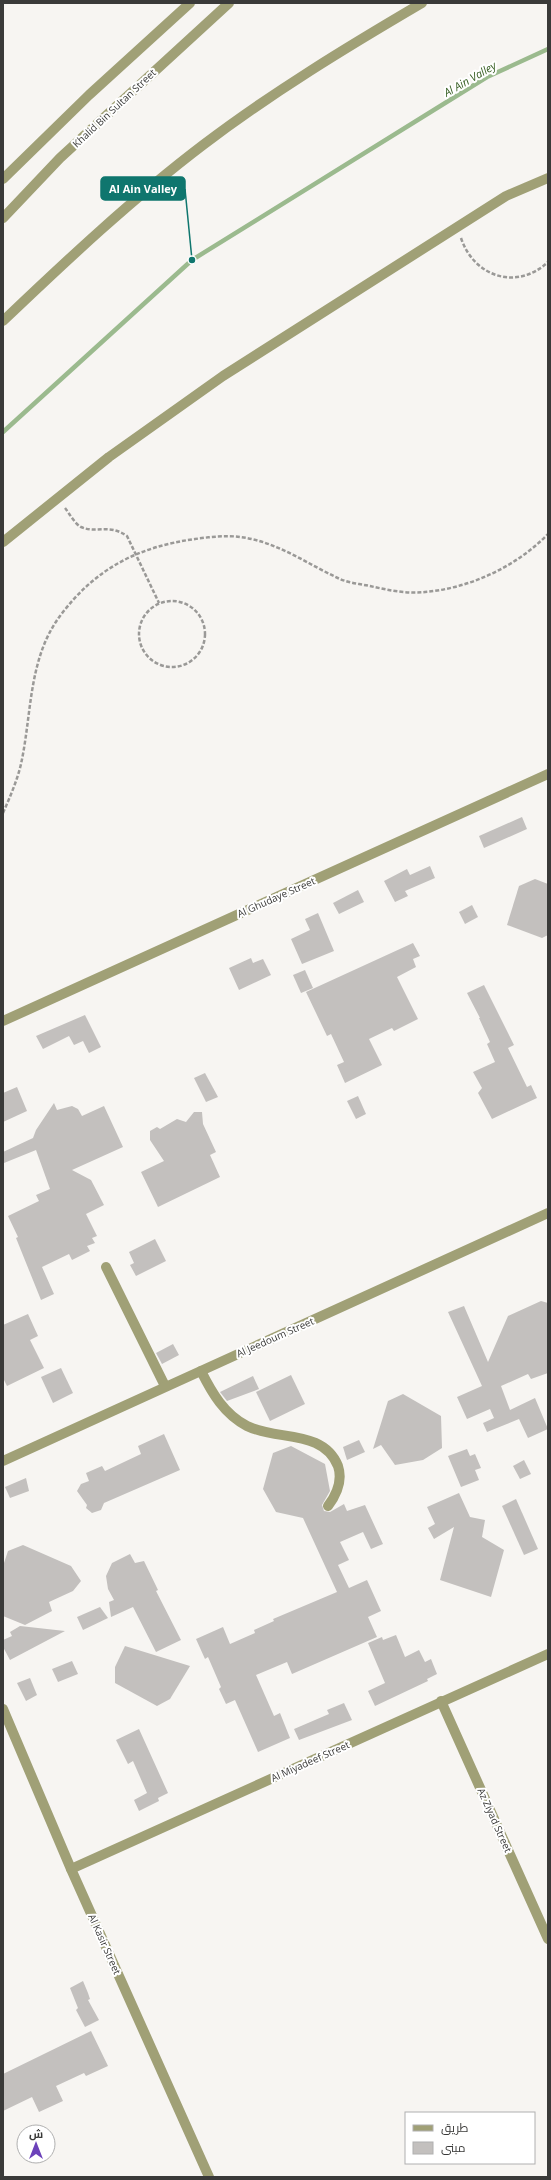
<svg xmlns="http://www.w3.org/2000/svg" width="551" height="2180" font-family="'Open Sans',Cairo,sans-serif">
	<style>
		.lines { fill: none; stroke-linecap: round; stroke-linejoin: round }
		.stream { stroke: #9bba8e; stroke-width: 4.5 }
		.building { fill: #c3c0be }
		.path { stroke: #9a9997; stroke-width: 2.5; stroke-dasharray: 4 2; stroke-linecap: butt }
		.minor { stroke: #a0a076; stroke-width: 10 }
		.labels { text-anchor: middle; stroke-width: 4; stroke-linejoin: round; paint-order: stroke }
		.street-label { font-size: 10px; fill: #3a3a39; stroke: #fff }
		.water-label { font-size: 11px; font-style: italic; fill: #355d21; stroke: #fff }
		.leader { fill: none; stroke: #0f766e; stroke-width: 1.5 }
		.callout-dot { fill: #0f766e; stroke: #fff; stroke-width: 1.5 }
		.callout { fill: #0f766e; stroke: #0f766e; stroke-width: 1.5 }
		.callout-label { font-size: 11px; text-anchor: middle; font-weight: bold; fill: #fff }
	</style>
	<rect width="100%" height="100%" fill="#f7f5f2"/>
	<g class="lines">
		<polyline class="stream" points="3,432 192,260 487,77 548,49"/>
	</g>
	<g class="building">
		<polygon points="522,817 527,829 484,848 479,836"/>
		<polygon points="430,866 435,878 405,891 408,896 395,902 384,881 407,869 410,875"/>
		<polygon points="535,879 548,884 548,935 542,938 507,925 519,886"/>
		<polygon points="358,890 364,902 339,914 333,903"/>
		<polygon points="472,905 478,917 465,924 459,912"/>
		<polygon points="318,913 334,951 302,964 291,939 310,930 305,919"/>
		<polygon points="413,943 420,956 413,959 416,967 397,977 418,1019 394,1031 392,1028 369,1039 382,1065 345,1083 337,1065 344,1062 331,1034 327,1036 306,992"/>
		<polygon points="251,958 253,963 263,959 271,975 239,990 229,968"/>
		<polygon points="305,970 313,988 301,993 293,975"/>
		<polygon points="484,985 514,1045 508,1048 527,1087 531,1085 537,1098 492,1119 478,1093 482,1088 473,1072 495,1062 487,1044 490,1042 479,1018 480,1018 467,993"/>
		<polygon points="85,1015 101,1047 89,1053 83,1041 74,1045 69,1036 43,1049 36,1036"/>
		<polygon points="205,1073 218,1097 206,1102 194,1078"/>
		<polygon points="17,1087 27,1111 3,1122 3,1093"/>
		<polygon points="358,1096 366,1114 356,1119 347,1101"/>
		<polygon points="54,1103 57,1110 72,1106 78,1109 82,1116 104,1106 123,1147 72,1170 91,1180 104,1205 86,1214 97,1236 92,1238 95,1243 87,1246 90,1251 72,1260 69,1254 42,1267 54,1294 41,1300 16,1238 18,1237 8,1216 39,1201 36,1195 50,1189 36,1150 4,1163 3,1152 33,1138 36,1130"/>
		<polygon points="194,1112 202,1112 203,1124 216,1152 210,1155 220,1177 158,1207 141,1172 164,1161 150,1140 150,1131 157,1127 160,1129 177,1119 186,1122"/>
		<polygon points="155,1239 166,1261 136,1276 130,1265 134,1263 129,1252"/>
		<polygon points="541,1301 548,1303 548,1373 531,1379 528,1374 501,1386 510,1410 535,1398 548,1429 528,1438 519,1419 487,1432 483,1423 494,1418 490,1409 467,1419 457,1397 482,1386 448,1312 464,1306 488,1362 508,1316"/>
		<polygon points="28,1314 38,1336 30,1340 44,1368 7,1386 3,1378 3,1325"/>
		<polygon points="173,1344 179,1355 162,1364 156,1353"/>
		<polygon points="61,1368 73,1393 53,1403 41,1377"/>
		<polygon points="291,1375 305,1404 270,1421 256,1392"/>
		<polygon points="253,1376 259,1389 227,1401 220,1392"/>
		<polygon points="403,1394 441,1416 442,1448 423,1460 395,1465 381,1445 373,1449 388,1401"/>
		<polygon points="164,1434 180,1470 104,1503 101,1510 92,1513 86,1508 87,1505 77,1491 81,1484 89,1481 86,1473 102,1466 105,1471 141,1454 138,1446"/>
		<polygon points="359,1440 365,1452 347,1460 343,1447"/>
		<polygon points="291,1446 325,1464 330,1491 322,1505 324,1511 330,1512 344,1504 347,1511 365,1505 383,1544 371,1549 363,1532 340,1542 349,1560 338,1565 349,1588 367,1580 381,1611 368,1617 377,1637 292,1674 287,1662 256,1675 274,1716 280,1713 290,1738 258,1752 235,1700 226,1704 219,1689 221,1687 208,1657 205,1659 196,1639 223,1627 230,1644 255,1633 254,1630 274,1621 273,1619 337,1592 303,1518 276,1512 263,1489 273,1453"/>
		<polygon points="467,1449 470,1456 475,1454 481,1468 475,1470 479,1480 461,1487 448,1456"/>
		<polygon points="524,1460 531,1474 520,1479 513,1466"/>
		<polygon points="26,1478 29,1491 10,1498 5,1487"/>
		<polygon points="459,1493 470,1517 485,1520 482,1537 504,1550 491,1597 440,1580 454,1527 434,1539 428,1528 435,1524 427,1507"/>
		<polygon points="516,1499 538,1549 524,1555 502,1506"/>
		<polygon points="23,1545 71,1566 81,1581 73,1591 49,1602 52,1611 25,1625 3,1616 3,1566 8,1551"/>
		<polygon points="130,1554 135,1563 144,1561 158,1590 156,1591 181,1640 156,1652 133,1607 111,1617 109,1602 114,1600 108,1589 106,1576 112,1563"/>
		<polygon points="100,1607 108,1618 83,1630 77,1617"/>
		<polygon points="20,1626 65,1631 10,1660 3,1647 3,1640 12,1636 10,1632"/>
		<polygon points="396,1635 405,1657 419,1650 425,1662 431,1659 437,1674 427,1679 428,1681 375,1706 368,1691 385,1683 368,1643 382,1637 383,1640"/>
		<polygon points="125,1646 190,1666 170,1699 157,1706 115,1683 115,1667"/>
		<polygon points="72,1661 78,1674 58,1682 52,1669"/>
		<polygon points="30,1678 37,1695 26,1701 17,1683"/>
		<polygon points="344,1703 352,1720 299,1740 294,1729 329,1714 327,1710"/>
		<polygon points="139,1729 168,1793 158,1798 159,1801 139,1811 134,1800 147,1793 133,1761 128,1764 116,1740"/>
		<polygon points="83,1981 88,1993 90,1999 88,2000 99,2020 85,2027 76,2010 78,2008 70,1988"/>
		<polygon points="91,2031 108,2066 86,2076 84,2073 56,2086 63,2101 39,2112 32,2097 3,2111 3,2074"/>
	</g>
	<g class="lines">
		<g class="path">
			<path d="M461 238C474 277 517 291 548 262"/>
			<path d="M65 508C69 513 75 524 81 527 97 534 108 523 127 536L159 603"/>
			<circle cx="172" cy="634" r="33"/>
			<path d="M3 813C10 797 17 781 21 764 32 714 28 659 60 616 95 569 137 547 195 539 210 537 226 535 240 537 276 541 309 565 340 579 349 583 360 584 370 586 387 590 407 594 425 592 471 588 517 566 548 534"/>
		</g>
		<g class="minor">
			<polyline points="3,179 89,95 190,3"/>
			<polyline points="3,218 60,158 229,3"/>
			<path d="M3 321C67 260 132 199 203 145 273 92 347 47 422 3"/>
			<polyline points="3,542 109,457 223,376 506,196 548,178"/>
			<polyline points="3,1021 548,774"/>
			<polyline points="106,1267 165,1386"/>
			<path d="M201 1371C212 1393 224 1414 247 1426 277 1441 323 1429 338 1466 343 1481 337 1494 328 1506"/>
			<polyline points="3,1461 548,1213"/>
			<polyline points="441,1701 548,1939"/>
			<polyline points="3,1709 71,1869 209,2177"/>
			<polyline points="71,1869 548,1654"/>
		</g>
	</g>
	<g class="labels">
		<g class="street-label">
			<text transform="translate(114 108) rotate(-43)" y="4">Khalid Bin Sultan Street</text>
			<text transform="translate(276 897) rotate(-24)" y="4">Al Ghudaye Street</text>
			<text transform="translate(275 1337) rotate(-24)" y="4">Al Jeedoum Street</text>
			<text transform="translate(310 1761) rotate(-24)" y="4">Al Miyadeef Street</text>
			<text transform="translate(495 1820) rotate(66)" y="4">Az Ziyad Street</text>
			<text transform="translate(105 1944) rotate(66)" y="4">Al Kasir Street</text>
		</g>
		<g class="water-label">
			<text transform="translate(470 79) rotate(-30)" y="4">Al Ain Valley</text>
		</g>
	</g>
	<path class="leader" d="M192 260L185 189"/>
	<circle class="callout-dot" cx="192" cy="260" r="4"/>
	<rect class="callout" x="101" y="177" width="84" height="23" rx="4"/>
	<g class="callout-label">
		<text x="143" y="193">Al Ain Valley</text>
	</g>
	<rect width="551" height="2180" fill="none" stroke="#3a3a39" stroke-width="8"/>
	<rect x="405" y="2112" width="130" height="52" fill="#ffffff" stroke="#b0b0b0"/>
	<rect x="413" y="2125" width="20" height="6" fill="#a0a076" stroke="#b0b0b0"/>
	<text x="441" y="2132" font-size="12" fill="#3a3a39">طريق</text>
	<rect x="413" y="2142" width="20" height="12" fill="#c3c0be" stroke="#b0b0b0"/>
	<text x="441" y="2152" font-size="12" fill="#3a3a39">مبنى</text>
	<g transform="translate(36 2144)"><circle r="19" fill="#ffffff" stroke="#b0b0b0"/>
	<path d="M0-3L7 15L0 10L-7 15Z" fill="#6c42ba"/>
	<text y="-6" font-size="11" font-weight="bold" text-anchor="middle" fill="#3a3a39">ش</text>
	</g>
</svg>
